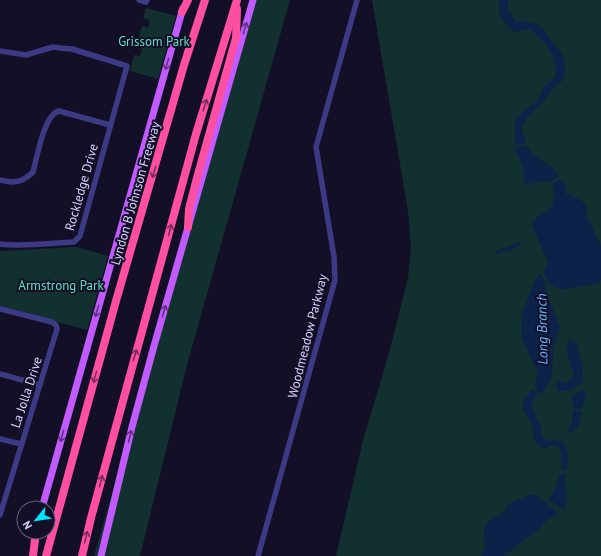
<svg xmlns="http://www.w3.org/2000/svg" width="601" height="556" font-family="'PT Sans',sans-serif">
	<style>
		.green { fill: #12302f }
		.water { fill: #0c2248 }
		.lines { fill: none; stroke-linecap: round; stroke-linejoin: round }
		.stream { stroke: #0c2248; stroke-width: 1.5 }
		.minor { stroke: #3d3a85; stroke-width: 5.5 }
		.major { stroke: #c25bff; stroke-width: 7 }
		.highway { stroke: #ff4fa3; stroke-width: 8 }
		.oneway { stroke: #623188 }
		.oneway2 { stroke: #7d2c5e }
		.labels { text-anchor: middle; stroke-width: 4; stroke-linejoin: round; paint-order: stroke }
		.park-label { font-size: 13px; fill: #5fe0c0; stroke: #130f26 }
		.street-label { font-size: 13px; fill: #d9d4ff; stroke: #130f26 }
		.water-label { font-size: 14px; font-style: italic; fill: #62b6ff; stroke: #130f26 }
	</style>
	<rect width="100%" height="100%" fill="#130f26"/>
	<g class="green">
		<polygon points="252,0 290,0 187,365 140,556 94,556"/>
		<polygon points="372,0 601,0 601,556 336,556 363,440 389,353 408,278 411,247 408,211"/>
		<polygon points="146,8 176,16 158,79 130,71 134,55 140,56 142,49 136,47 142,26 148,28 150,20 143,18"/>
		<polygon points="77,247 108,256 87,330 0,307 0,251"/>
	</g>
	<g class="water">
		<path d="M499 0H508V9L515 21 533 22 543 29 563 56 565 67V73L562 81 552 89 542 103 528 117 521 127 526 144 515 145V119L539 99 544 87 555 77C560 60 543 36 528 29L518 32 512 31 499 14Z"/>
		<path d="M527 146C534 160 551 163 559 176L551 181 524 184 523 166 514 147Z"/>
		<path d="M560 179 566 186V195L571 194 586 204 587 216 601 246V278L599 283 569 289H560L549 284 543 272 548 263 532 225 534 219C553 206 557 208 552 184Z"/>
		<polygon points="520,242 521,244 512,250 496,254 494,252"/>
		<polygon points="540,274 546,285 546,292 560,327 553,350 552,375 545,390 540,395 535,386 538,373 522,338 521,324 522,314 534,282"/>
		<polygon points="570,339 577,344 583,369 582,383 569,391 558,391 556,384 559,381 567,383 574,375 567,353 568,341"/>
		<path d="M533 389 538 395 533 399 532 407 541 427V434L547 441 557 440 563 442 568 453 567 470 561 471 562 466 560 446 554 443 547 448 540 447C531 441 535 430 530 421 527 415 522 411 523 404 524 397 528 393 533 389Z"/>
		<path d="M583 389 586 393C586 399 584 405 580 410L575 409 572 396Z"/>
		<polygon points="573,410 582,412 579,425 571,434 568,430 572,422"/>
		<path d="M566 474C563 486 570 498 564 510L549 499C556 491 556 483 560 475Z"/>
		<polygon points="529,495 537,495 559,514 547,520 536,532 503,556 480,556 485,550 484,528 488,521 503,513 509,504"/>
	</g>
	<g class="lines">
		<g class="stream">
			<polyline points="550,444 558,446 561,449"/>
			<polyline points="546,504 552,498"/>
		</g>
		<g class="minor">
			<polyline points="139,0 146,2 147,0"/>
			<path d="M0 51 26 55 53 47 60 48 72 49 127 66 80 236 74 242C51 243 23 247 0 244"/>
			<path d="M0 180C14 184 23 182 33 172 37 158 44 114 59 111L110 125"/>
			<polyline points="0,309 52,322 56,325 57,329 0,515"/>
			<polyline points="0,374 40,385"/>
			<polyline points="0,439 21,444"/>
			<polyline points="258,556 335,280 334,257 316,147 357,0"/>
		</g>
		<g class="major">
			<polyline points="42,508 183,8"/>
			<polyline points="101,556 132,427 154,346 253,0"/>
		</g>
		<g class="highway">
			<polyline points="182,12 188,0"/>
			<polyline points="188,227 189,209 197,178 236,38 237,9"/>
			<polyline points="33,556 36,532"/>
			<polyline points="46,556 116,301 184,65 205,0"/>
			<polyline points="82,556 91,518 196,134 237,0"/>
		</g>
	</g>
	<defs><path id="oneway-shaft" d="M-6 0H5M1.5-3L5.5 0L1.5 3" fill="none" stroke-width="1.6" stroke-linecap="round" stroke-linejoin="round"/></defs>
	<g class="oneway">
		<use href="#oneway-shaft" transform="translate(245 28) rotate(-74)"/>
		<use href="#oneway-shaft" transform="translate(167 64) rotate(106)"/>
		<use href="#oneway-shaft" transform="translate(97 311) rotate(106)"/>
		<use href="#oneway-shaft" transform="translate(164 311) rotate(-74)"/>
		<use href="#oneway-shaft" transform="translate(62 436) rotate(106)"/>
		<use href="#oneway-shaft" transform="translate(130 436) rotate(-77)"/>
	</g>
	<g class="oneway2">
		<use href="#oneway-shaft" transform="translate(205 105) rotate(-73)"/>
		<use href="#oneway-shaft" transform="translate(154 172) rotate(106)"/>
		<use href="#oneway-shaft" transform="translate(170 230) rotate(-75)"/>
		<use href="#oneway-shaft" transform="translate(135 355) rotate(-74)"/>
		<use href="#oneway-shaft" transform="translate(95 377) rotate(105)"/>
		<use href="#oneway-shaft" transform="translate(101 481) rotate(-75)"/>
		<use href="#oneway-shaft" transform="translate(86 537) rotate(-77)"/>
	</g>
	<g class="labels">
		<g class="park-label">
			<text x="154" y="46">Grissom Park</text>
			<text x="61" y="290">Armstrong Park</text>
		</g>
		<g class="street-label">
			<text transform="translate(81 187) rotate(-74)" y="5">Rockledge Drive</text>
			<text transform="translate(135 193) rotate(-74)" y="5">Lyndon B Johnson Freeway</text>
			<text transform="translate(307 336) rotate(-76)" y="5">Woodmeadow Parkway</text>
			<text transform="translate(26 392) rotate(-72)" y="5">La Jolla Drive</text>
		</g>
		<g class="water-label">
			<text transform="translate(542 329) rotate(-91)" y="5">Long Branch</text>
		</g>
	</g>
	<g transform="translate(36 520) rotate(240)"><circle r="19" fill="#130f26" stroke="#625e7d"/>
	<path d="M0-3L7 15L0 10L-7 15Z" fill="#00e5ff"/>
	<text y="-6" font-size="11" font-weight="bold" text-anchor="middle" fill="#d9d4ff">N</text>
	</g>
</svg>
